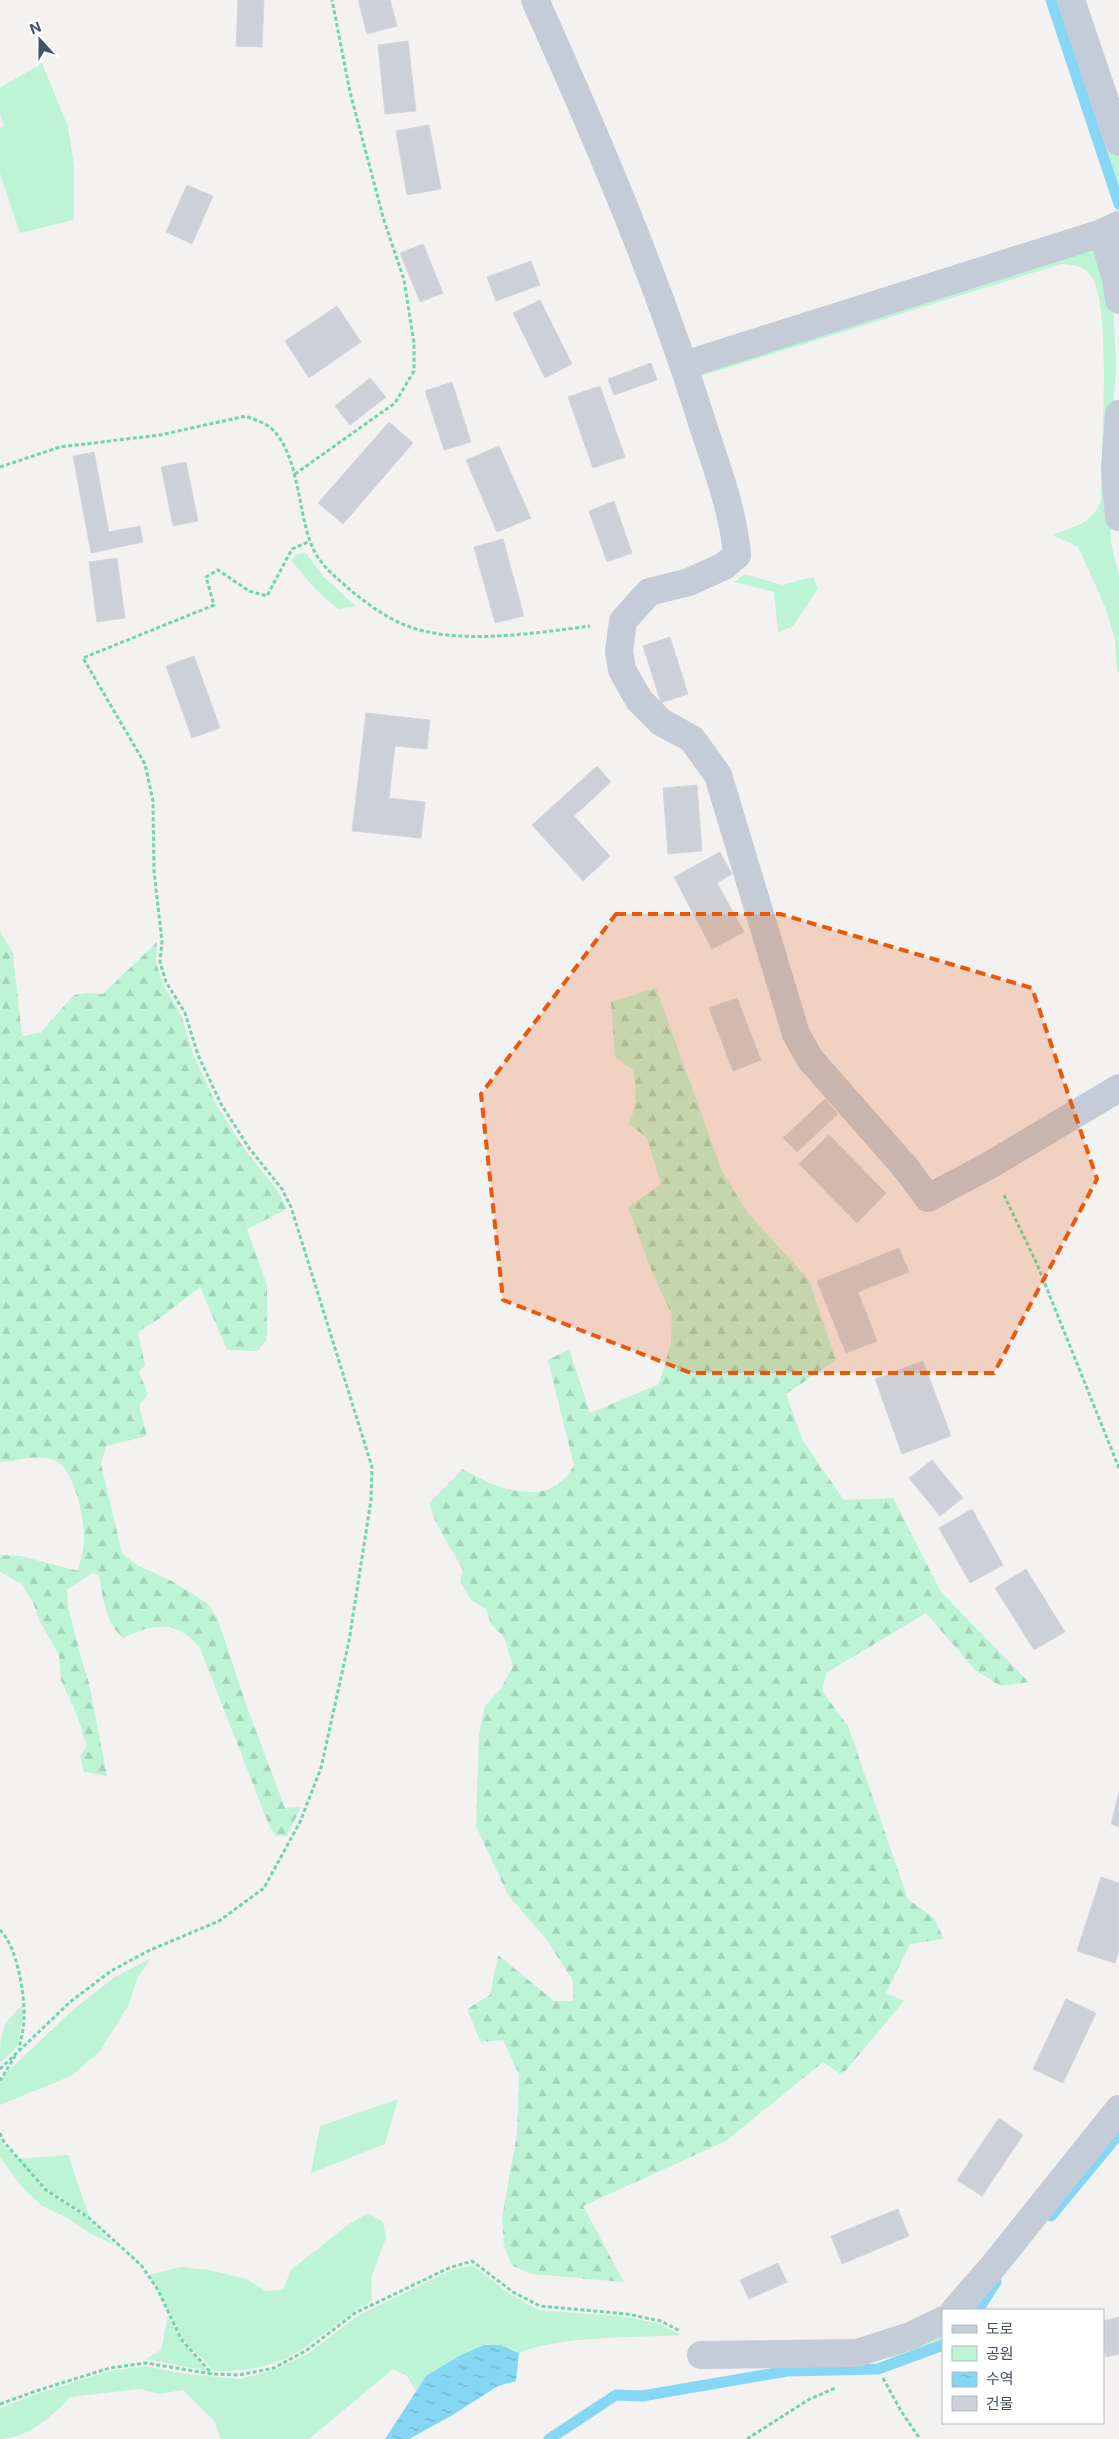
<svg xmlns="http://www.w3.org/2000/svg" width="1119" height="2439" font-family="Inter,'Noto Sans KR',sans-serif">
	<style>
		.green { fill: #bdf4d5 }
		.forest { fill: url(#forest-firs) }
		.water { fill: url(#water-ripples) }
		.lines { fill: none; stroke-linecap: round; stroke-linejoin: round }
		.stream { stroke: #86d7f4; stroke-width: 11 }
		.building { fill: #cdd0d6; stroke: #d5d6dd }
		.path { stroke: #71d5aa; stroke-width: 3; stroke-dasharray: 4 2.5; stroke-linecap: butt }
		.minor { stroke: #c4ccd7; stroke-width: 28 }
		.marked { fill: #e8590c; fill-opacity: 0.2; stroke: #e8590c; stroke-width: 4; stroke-dasharray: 10 6; stroke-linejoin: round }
	</style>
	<defs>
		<pattern id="forest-firs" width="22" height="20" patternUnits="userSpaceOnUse" patternTransform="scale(1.25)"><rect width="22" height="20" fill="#bdf4d5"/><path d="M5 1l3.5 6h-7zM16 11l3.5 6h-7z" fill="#a4d3b9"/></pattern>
		<pattern id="water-ripples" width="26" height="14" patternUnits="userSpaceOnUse" patternTransform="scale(1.25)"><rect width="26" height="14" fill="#86d7f4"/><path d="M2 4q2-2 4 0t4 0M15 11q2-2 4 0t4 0" fill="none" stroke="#6fb1c9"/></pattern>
	</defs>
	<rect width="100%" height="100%" fill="#f4f1f1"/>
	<g class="green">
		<polygon points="1056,0 1066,0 1119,158 1119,190"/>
		<polygon points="42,63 68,127 74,165 74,220 20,233 0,173 0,128 4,126 0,113 0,88"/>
		<path d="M1092 247 1110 276 1114 322 1116 366 1109 467 1111 543 1119 576V671L1117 673 1115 640 1106 609 1092 577 1078 547 1053 535C1074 526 1093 524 1101 500 1100 456 1113 307 1091 276 1083 265 1074 265 1061 264L698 377 696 371Z"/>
		<polygon points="306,553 323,576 355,606 338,609 315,589 291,560 297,554"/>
		<polygon points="745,574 782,585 813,577 818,588 793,626 778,633 774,592 734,582"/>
		<polygon points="151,1958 137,1979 128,2006 100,2051 71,2076 0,2105 0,2084 5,2074 75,2008 115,1977"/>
		<path d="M22 2005 23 2018 17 2047 0 2063C0 2032 0 2027 22 2005Z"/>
		<polygon points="398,2099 385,2144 311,2173 320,2126"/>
		<polygon points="0,2137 2,2143 17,2159 68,2155 89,2216 47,2189 25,2168 45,2191 87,2218 114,2245 88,2232 68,2218 42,2206 22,2187 0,2157"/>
		<path d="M368 2213 383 2222 386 2238 371 2278 372 2301C347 2314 328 2332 305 2347 278 2366 247 2372 214 2371L182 2338 159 2290 149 2275 181 2267 209 2270 247 2279 266 2291 283 2290 291 2270 349 2224Z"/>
		<path d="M472 2265 511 2295 539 2310 627 2317 660 2324 681 2335C635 2338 561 2335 519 2353L510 2348 426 2376 416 2391 407 2376 393 2369 309 2439H221L214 2421 183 2390 159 2394 140 2389 70 2397C53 2416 26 2439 0 2439V2408L39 2393 110 2371 146 2366 179 2373 239 2379 275 2370 309 2353 357 2316 450 2271Z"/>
		<polygon points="168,2316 180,2339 207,2371 146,2359 161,2350"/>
		<polygon points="943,2327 943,2342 886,2363 902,2345"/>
	</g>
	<g class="forest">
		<path d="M0 931 13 953 22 1036 40 1033 74 995 88 993 103 994 157 942 156 963 163 984 181 1015 194 1056 217 1106 245 1150 278 1191 287 1209 247 1229 267 1285V1339L258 1351 227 1350 200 1287 160 1318 138 1332 145 1365 139 1372 148 1394 139 1405 147 1436 106 1446 101 1464 122 1553 137 1565 172 1581 208 1604 217 1617 247 1707 285 1808 301 1807 287 1836H276L270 1828 200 1648C177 1619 153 1623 123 1638 105 1622 103 1597 99 1575L92 1573 67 1590 68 1607 82 1661 89 1683 107 1776 84 1772 80 1756 87 1746 77 1715 61 1680 59 1655 39 1620 33 1602 22 1584 0 1572V1555L21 1556 78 1571C80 1562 83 1551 84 1541 85 1521 75 1468 54 1460 34 1454 19 1461 0 1462Z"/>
		<path d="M656 988 722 1171 747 1212 809 1280 836 1360 786 1394 803 1441 844 1500 893 1498 941 1592 1029 1682 1001 1686 976 1671 926 1613 826 1673 822 1691 848 1726 908 1899 934 1918 944 1939 910 1944 886 1993 904 2001 842 2075 823 2062 726 2141 583 2206 624 2282 531 2274 513 2266 504 2248 502 2217 517 2134 519 2074 503 2040 481 2042 467 2009 490 1995 498 1955 554 2001H573V1981L547 1940 508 1895 476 1826 479 1734 485 1706 501 1688 513 1666 504 1637 491 1624 486 1609 471 1600 460 1582 463 1570 436 1523 429 1503 463 1469C496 1489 550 1511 574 1465L548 1360 569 1349 590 1413 659 1384 671 1343 672 1315 651 1269 628 1207 661 1184 647 1138 629 1124C637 1105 637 1090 633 1070L615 1057 611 1002Z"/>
	</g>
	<polygon class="water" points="484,2345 501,2345 519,2353 516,2381 498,2386 451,2416 409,2439 385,2439 426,2376 461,2355"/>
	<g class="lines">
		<g class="stream">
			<polyline points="1051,0 1119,204"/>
			<polyline points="1051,2216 1119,2134"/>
			<polyline points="978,2310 996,2282"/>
			<polyline points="549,2439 616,2395 642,2396 787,2371 878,2369 943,2345"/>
		</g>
	</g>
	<g class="building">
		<polygon points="238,0 264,0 262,47 236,46"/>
		<polygon points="358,0 390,0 397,26 367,34"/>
		<polygon points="408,41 416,111 385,114 378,45"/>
		<polygon points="429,125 441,189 407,195 396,131"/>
		<polygon points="187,185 213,196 192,244 166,232"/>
		<polygon points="423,244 443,293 420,302 400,253"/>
		<polygon points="531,261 540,285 496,301 487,277"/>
		<polygon points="540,300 572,364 545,378 513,313"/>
		<polygon points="337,306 361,342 309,378 285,341"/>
		<polygon points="651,363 657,380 614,395 608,379"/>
		<polygon points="370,378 386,397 350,425 335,406"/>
		<polygon points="452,382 471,442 444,450 425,391"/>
		<polygon points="600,386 625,457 593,468 568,397"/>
		<polygon points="389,422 413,443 343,524 318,503"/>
		<polygon points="499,446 531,518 497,532 466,460"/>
		<polygon points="94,452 109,532 140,526 143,542 91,553 73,456"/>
		<polygon points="186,462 198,521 173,526 161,467"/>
		<polygon points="614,501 632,553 607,562 589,511"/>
		<polygon points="503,539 524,616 495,623 474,547"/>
		<polygon points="117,558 125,618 97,622 89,562"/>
		<polygon points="670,637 688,694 661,703 643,646"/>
		<polygon points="194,656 220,728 192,738 166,666"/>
		<polygon points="366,713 430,720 427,749 395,746 389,798 425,802 421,838 352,831"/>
		<polygon points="597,766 611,782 574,816 610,856 583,881 532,825"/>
		<polygon points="697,785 702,851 668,854 663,788"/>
		<polygon points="720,852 732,874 717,883 744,932 712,949 674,877"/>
		<polygon points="737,998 761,1060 733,1071 709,1008"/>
		<polygon points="825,1099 838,1114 797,1152 783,1138"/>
		<polygon points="829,1135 886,1193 857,1223 799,1164"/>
		<polygon points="899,1248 909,1272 858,1292 877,1341 846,1353 817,1281"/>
		<polygon points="923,1361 951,1436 902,1454 875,1379"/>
		<polygon points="932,1460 963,1498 940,1516 909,1478"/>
		<polygon points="972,1509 1003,1565 970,1583 939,1528"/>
		<polygon points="1026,1569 1065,1632 1034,1650 995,1588"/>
		<polygon points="1119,1792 1119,1827 1111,1824"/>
		<polygon points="1101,1877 1119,1883 1119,1951 1115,1963 1077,1951"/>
		<polygon points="1066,1999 1096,2013 1063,2083 1033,2069"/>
		<polygon points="999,2118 1023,2135 982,2196 957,2180"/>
		<polygon points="898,2209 909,2236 842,2264 831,2236"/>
		<polygon points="778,2263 787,2282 749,2299 740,2280"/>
		<polygon points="1119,2317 1119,2354 1106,2357 1103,2342 1103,2321"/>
	</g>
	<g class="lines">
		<g class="path">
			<path d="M0 467 60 447 160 435 246 416C255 420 266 423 273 430 298 455 298 508 310 541 317 562 332 574 348 588 363 601 385 617 405 625 455 646 537 633 590 626"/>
			<polyline points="295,474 395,403 414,371 414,343 404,280 383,217 350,92 332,0"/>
			<polyline points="1004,1195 1037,1264 1119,1468"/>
			<path d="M0 1930C17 1946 25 1995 24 2018 24 2028 21 2038 19 2049"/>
			<polyline points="0,2069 70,2002 111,1971 148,1951 219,1921 264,1888 300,1822 321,1768 349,1641 371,1500 372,1467 291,1207 282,1189 249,1148 221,1104 198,1055 185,1013 166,982 160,962 162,942 154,871 153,801 145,764 83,658 214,605 206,577 218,570 249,591 267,596 292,549 310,541"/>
			<polyline points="0,2081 15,2056"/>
			<polyline points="0,2133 4,2142 46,2190 88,2217 141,2265 158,2290 181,2339 212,2374"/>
			<polyline points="883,2378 901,2411 920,2439"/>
			<polyline points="0,2404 39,2390 110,2368 146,2363 212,2374 239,2375 274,2368 307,2350 355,2313 449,2268 472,2261 513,2292 540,2306 627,2314 661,2321 680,2331"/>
			<polyline points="747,2439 808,2400 835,2388"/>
		</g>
		<g class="minor">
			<path d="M535 0C596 136 655 273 700 416 714 461 733 507 737 555L724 566 689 582 649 592 623 621 619 651 622 670 639 700 661 722 692 739 718 775 796 1034 810 1059 905 1167 928 1198 990 1165 1119 1088"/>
			<polyline points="1071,0 1119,142"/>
			<polyline points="1102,233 1116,278 1119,300"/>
			<polyline points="684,365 1102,233 1119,225"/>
			<polyline points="1119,414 1115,470 1119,517"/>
			<polyline points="955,2310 995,2264 1119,2109"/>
			<polyline points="701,2355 857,2353 910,2336 943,2320"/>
		</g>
	</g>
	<path class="marked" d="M616 914H780L1032 988 1097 1179 994 1373H691L503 1300 481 1094Z"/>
	<rect x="942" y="2309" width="162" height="115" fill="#ffffff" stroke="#b5babf"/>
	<rect x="952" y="2325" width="25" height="8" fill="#c4ccd7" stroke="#b5babf"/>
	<text x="986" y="2334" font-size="15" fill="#475360">도로</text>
	<rect x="952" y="2346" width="25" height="15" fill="#bdf4d5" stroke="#b5babf"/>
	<text x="986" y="2359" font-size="15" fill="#475360">공원</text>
	<rect x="952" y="2372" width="25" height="15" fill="url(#water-ripples)" stroke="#b5babf"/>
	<text x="986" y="2384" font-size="15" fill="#475360">수역</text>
	<rect x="952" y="2396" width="25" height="15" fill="#cdd0d6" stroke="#b5babf"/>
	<text x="986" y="2409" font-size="15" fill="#475360">건물</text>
	<g transform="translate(40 40) rotate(339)" stroke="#ffffff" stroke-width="4" paint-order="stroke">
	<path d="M0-4L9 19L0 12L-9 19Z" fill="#475360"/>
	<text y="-8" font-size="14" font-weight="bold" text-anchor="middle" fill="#475360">N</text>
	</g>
</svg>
